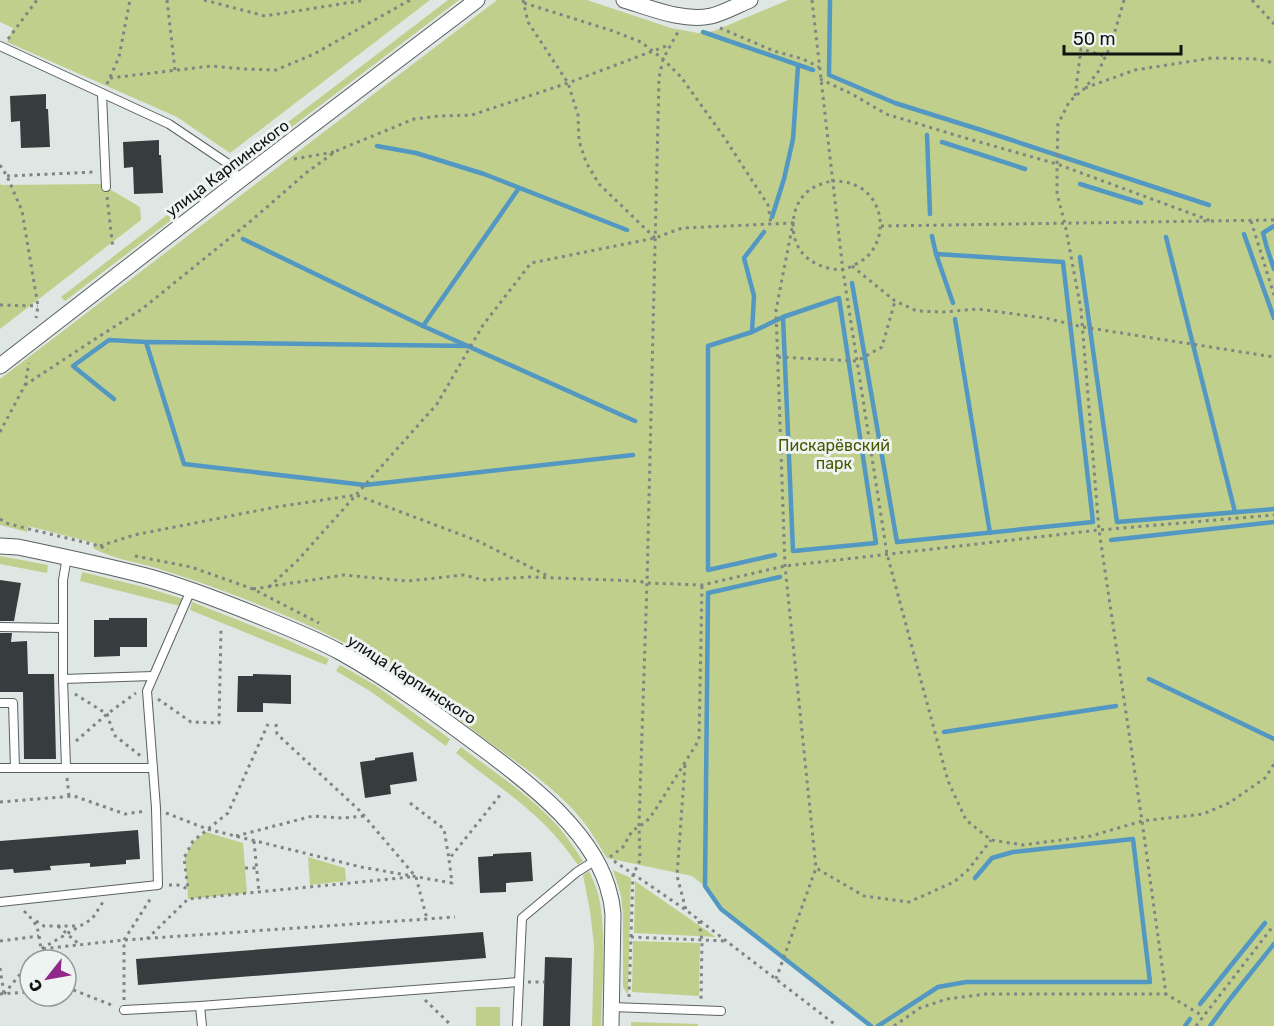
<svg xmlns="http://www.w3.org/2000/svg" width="1274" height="1026" font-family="Rubik,sans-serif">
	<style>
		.green { fill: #c0cf8b }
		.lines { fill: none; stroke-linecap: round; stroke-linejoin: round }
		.stream { stroke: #5397c3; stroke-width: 4.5 }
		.building { fill: #373d3e }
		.lane-casing { stroke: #5b6160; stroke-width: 10 }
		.street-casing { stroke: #5b6160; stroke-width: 17 }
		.path { stroke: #7f8583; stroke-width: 3; stroke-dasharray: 3 4.5; stroke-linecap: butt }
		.lane { stroke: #fff; stroke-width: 8 }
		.street { stroke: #fff; stroke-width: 15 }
		.labels { text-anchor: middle; stroke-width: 6; stroke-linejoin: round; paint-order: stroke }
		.street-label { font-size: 16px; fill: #111413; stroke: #edf4f2 }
		.park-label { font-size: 16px; fill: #4b5700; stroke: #edf4f2 }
	</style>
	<rect width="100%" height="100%" fill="#dfe7e5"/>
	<g class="green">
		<polygon points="0,0 430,0 230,153 177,117 7,42 13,28 0,22"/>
		<polygon points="448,0 459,0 255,155 250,156 246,154"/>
		<path d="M497 0H587L671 28 698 33 714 31 788 0H1274V1026H871L721 909 706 887 692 876 607 858C599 846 592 832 582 820 556 787 518 764 485 739 440 704 394 669 343 642 312 626 280 613 247 600 217 588 185 577 153 567 132 561 113 559 93 548L94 543 28 526 27 532 0 525V379Z"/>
		<polygon points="224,171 225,179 65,301 61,297"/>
		<polygon points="0,183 1,185 101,184 140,207 141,220 0,329"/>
		<polygon points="0,556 48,565 47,573 0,564"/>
		<polygon points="82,572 144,587 183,599 180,606 80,581"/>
		<polygon points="192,602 283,638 329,659 326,665 190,610"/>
		<polygon points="340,665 375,685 450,739 446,746 370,691 336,671"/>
		<path d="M461 747C490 769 527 793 552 820 564 832 573 846 583 861L578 865C568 851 557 837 545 825 518 798 485 777 456 753Z"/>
		<polygon points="206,832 243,843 247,893 188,899 185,857 193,842"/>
		<polygon points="308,857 345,868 346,881 310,885"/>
		<polygon points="613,870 631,878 628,995 623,987 623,915 621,895"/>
		<path d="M589 871C593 880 597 888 599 898 607 937 602 986 601 1026H592L594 945 590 911 583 875Z"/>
		<polygon points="635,881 716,937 634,933"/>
		<polygon points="633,941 700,943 699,996 632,992"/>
		<rect x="476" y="1007" width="24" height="19"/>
		<polygon points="631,1022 698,1024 698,1026 631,1026"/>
	</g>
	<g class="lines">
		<g class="stream">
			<polyline points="830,0 829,75 895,103 981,130 1209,205"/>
			<polyline points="703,32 813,70"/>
			<polyline points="927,135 930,214"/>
			<polyline points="942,142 1025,169"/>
			<polyline points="377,146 416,153 484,174 627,230"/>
			<polyline points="1080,184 1141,203"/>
			<polyline points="772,217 784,179 793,139 798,66"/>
			<polyline points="1274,226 1263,233 1267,248 1274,269"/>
			<polyline points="1244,234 1274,318"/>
			<polyline points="932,236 936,254 953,303"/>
			<polyline points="1166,237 1235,512"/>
			<polyline points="243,239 423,326 635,421"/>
			<polyline points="1080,257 1117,522 1274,509"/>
			<polyline points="852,283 897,542 1093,522 1063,262 936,254"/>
			<polyline points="955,319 990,533"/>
			<polyline points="423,326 519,188"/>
			<polyline points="752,332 754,296 744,258 764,232"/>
			<polyline points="470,346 146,342 184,464 365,485 633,455"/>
			<polyline points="114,399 73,366 109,340 146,342"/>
			<polyline points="1111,540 1274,522"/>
			<polyline points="775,555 708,570 708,346 752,332 783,317 839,298 876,543 793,551 783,317"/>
			<polyline points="780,577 708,593 705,886 721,909 871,1026"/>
			<polyline points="1149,679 1274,739"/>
			<polyline points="944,732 1116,706"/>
			<polyline points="1200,1004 1265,923"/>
			<polyline points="878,1026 938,987 966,982 1150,982 1133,839 1013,852 992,858 975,878"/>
			<polyline points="1185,1026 1190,1019"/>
			<polyline points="1210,1026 1230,999 1274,944"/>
		</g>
	</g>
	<g class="building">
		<polygon points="46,94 46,109 48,109 50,147 21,148 20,121 11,122 10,96"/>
		<polygon points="159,140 159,155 161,155 163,193 134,194 133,167 124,168 123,142"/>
		<polygon points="0,580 21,583 14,621 0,621"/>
		<polygon points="109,618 147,618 147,647 120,647 120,656 94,657 94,620 109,620"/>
		<polygon points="0,633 12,633 11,642 27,641 28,674 54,674 56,759 24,759 23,692 0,692"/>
		<polygon points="253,674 291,675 291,704 263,703 263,712 237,712 238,676 253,676"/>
		<polygon points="413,752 417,781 390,785 391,794 365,798 360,762 375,760 375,758"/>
		<polygon points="138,830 140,859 126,860 126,864 90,867 90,863 50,866 51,870 14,873 13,869 0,870 0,841"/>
		<polygon points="531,852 533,881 506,883 506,892 480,893 478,857 493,856 493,854"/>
		<polygon points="483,932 486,958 138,985 136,959"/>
		<polygon points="545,957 572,958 570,1026 543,1026"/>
	</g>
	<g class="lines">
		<g class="lane-casing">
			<g id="lane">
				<polyline points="0,46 169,124 227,163 240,180"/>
				<polyline points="102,94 106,187"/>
				<polyline points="0,627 63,628"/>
				<polyline points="63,679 153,676"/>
				<polyline points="0,703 13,703 15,768"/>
				<polyline points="66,767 63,679 63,580 67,557"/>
				<polyline points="0,768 153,768"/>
				<polyline points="0,902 158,885 156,808 147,691 191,590"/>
				<polyline points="200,1006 202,1026"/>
				<polyline points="612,1007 721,1011"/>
				<polyline points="124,1010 200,1006 519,982"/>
				<polyline points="517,1026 522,918 577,872 596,860"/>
			</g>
		</g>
		<g class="street-casing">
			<g id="street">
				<path d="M624 0C651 8 683 22 711 16 724 13 738 5 750 0"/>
				<polyline points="0,366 240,180 477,0"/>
				<path d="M0 546 18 547C61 556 104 565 146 576 187 587 227 603 266 619 291 629 316 639 340 652 392 681 439 716 486 751 533 786 597 836 610 896 612 902 612 908 613 914L611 1026"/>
			</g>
		</g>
		<g class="path">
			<polyline points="167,0 175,70"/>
			<polyline points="204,0 265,16 366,0"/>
			<polyline points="523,0 528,22 568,83 578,115 579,141 586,162 599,184 655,238"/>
			<polyline points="812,0 843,271 887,554 948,781 966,820 991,840 1023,845 1091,836 1142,821 1203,814 1229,803 1265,778 1274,764"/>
			<polyline points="1124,0 1111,45 1098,72 1085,88 1069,102 1058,124 1057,164 1057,194 1065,224 1081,310 1099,530 1142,821 1166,994 1203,1016"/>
			<polyline points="1252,0 1274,24"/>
			<polyline points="524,3 613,31 641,42 663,59 681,77 724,137 768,205 771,224"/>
			<polyline points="720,28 774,51 803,59 819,67"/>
			<polyline points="8,39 37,0"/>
			<polyline points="110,78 211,66 244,69 276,70 314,54 410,0"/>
			<polyline points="820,79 852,94 886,114 955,135 1057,164 1214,222"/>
			<polyline points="107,84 119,57 130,0"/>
			<polyline points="1085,88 1135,70 1212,58 1258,59 1274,63"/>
			<polyline points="1075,96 1081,49 1105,56"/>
			<polyline points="294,159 334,152"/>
			<polyline points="0,165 7,176 22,211 38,306 36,318"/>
			<polyline points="7,176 95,172"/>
			<path d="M832 181C841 181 850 182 859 187 888 203 887 248 858 263 848 268 844 271 833 269 822 267 812 263 804 255 788 238 790 207 807 192 814 186 823 183 832 181Z"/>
			<polyline points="107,197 113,249"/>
			<polyline points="1251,221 1274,295"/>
			<polyline points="881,226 1274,220"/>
			<polyline points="852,266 895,301 917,311 943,312 977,309 1045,318 1083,327 1274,357"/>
			<polyline points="0,305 38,306"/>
			<polyline points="778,357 857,361 882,347 895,301"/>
			<polyline points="25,385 92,341 142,309 252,220 306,173 336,151 414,119 440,116 472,115 568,83 669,45"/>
			<polyline points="0,432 25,385 29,363"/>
			<polyline points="0,519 6,523 25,528 100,546 108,550"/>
			<polyline points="100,546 134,535 276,507 356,495 478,541 550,577"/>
			<polyline points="135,556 191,567 253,589 319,623"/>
			<polyline points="269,587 298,560 437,404 483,325 531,263 655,238 682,228 793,223 776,310 785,566 816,868 864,896 909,902 954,882 968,870 991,840"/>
			<polyline points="253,589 344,575 408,581 464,575 483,580 529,577 638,581 647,583 702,585 785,566 1099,530 1274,515"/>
			<polyline points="75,694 107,714 114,735 142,757"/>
			<polyline points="158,699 191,722 219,723 221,629"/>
			<polyline points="276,724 277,734 359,810 416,877"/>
			<polyline points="76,741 107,714 136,693"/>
			<polyline points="685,765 677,876 686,910"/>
			<polyline points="67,778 69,796"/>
			<polyline points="0,802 74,796 125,814 145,811"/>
			<polyline points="410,803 444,829 449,859"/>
			<polyline points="166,813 207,829 361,867 452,883 449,859 501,794"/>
			<polyline points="236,836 313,816 343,818 365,816"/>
			<polyline points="254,841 259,892"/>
			<polyline points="610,857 623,847 632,831 646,822 654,812 699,740 702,585"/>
			<polyline points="614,861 686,910 837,1026"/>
			<polyline points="245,868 257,868"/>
			<polyline points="416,877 427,919"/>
			<polyline points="169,885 178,885 188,889 184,858 193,841 228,813 268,724"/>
			<path d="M24 911C39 925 38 929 41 949L124 940 455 917"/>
			<polyline points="36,921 44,926 79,926"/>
			<polyline points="699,921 702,941 701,1000"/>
			<polyline points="58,926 80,945"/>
			<polyline points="631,937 633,875 640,860 639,825 647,583 659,78 663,59 679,30"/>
			<polyline points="147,939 188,899 410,877"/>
			<polyline points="0,941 39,936"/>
			<polyline points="32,960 41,949 92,919 103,902"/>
			<polyline points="0,968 4,994"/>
			<polyline points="776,979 816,868"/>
			<polyline points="528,982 544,982"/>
			<polyline points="66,989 71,989 114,1006"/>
			<polyline points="0,994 30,992"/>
			<polyline points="4,994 30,962"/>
			<polyline points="629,997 631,937 726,941"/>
			<polyline points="124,1000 124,940 151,898"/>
			<polyline points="425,1000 452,1026"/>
			<polyline points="894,1026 920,1008 947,999 986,994 1166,994"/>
			<polyline points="1196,1026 1274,925"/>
		</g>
		<use href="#lane" class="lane"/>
		<use href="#street" class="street"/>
	</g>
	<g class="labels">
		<g class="street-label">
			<text transform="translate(227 168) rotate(-37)" y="6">улица Карпинского</text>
			<text transform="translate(412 679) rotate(33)" y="6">улица Карпинского</text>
		</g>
		<g class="park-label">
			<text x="834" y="451">Пискарёвский<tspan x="834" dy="18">парк</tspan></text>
		</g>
	</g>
	<g transform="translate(48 978) rotate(239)"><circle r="28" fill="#edf4f2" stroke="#959a99" stroke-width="1.5"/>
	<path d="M0-4.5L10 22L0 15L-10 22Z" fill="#8f278d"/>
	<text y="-9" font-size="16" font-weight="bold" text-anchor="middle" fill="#111413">С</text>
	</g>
	<path d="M1064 45v9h117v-9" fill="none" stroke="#111413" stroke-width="3"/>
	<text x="1073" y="45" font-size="18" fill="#111413" stroke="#edf4f2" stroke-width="4.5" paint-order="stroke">50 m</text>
</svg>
